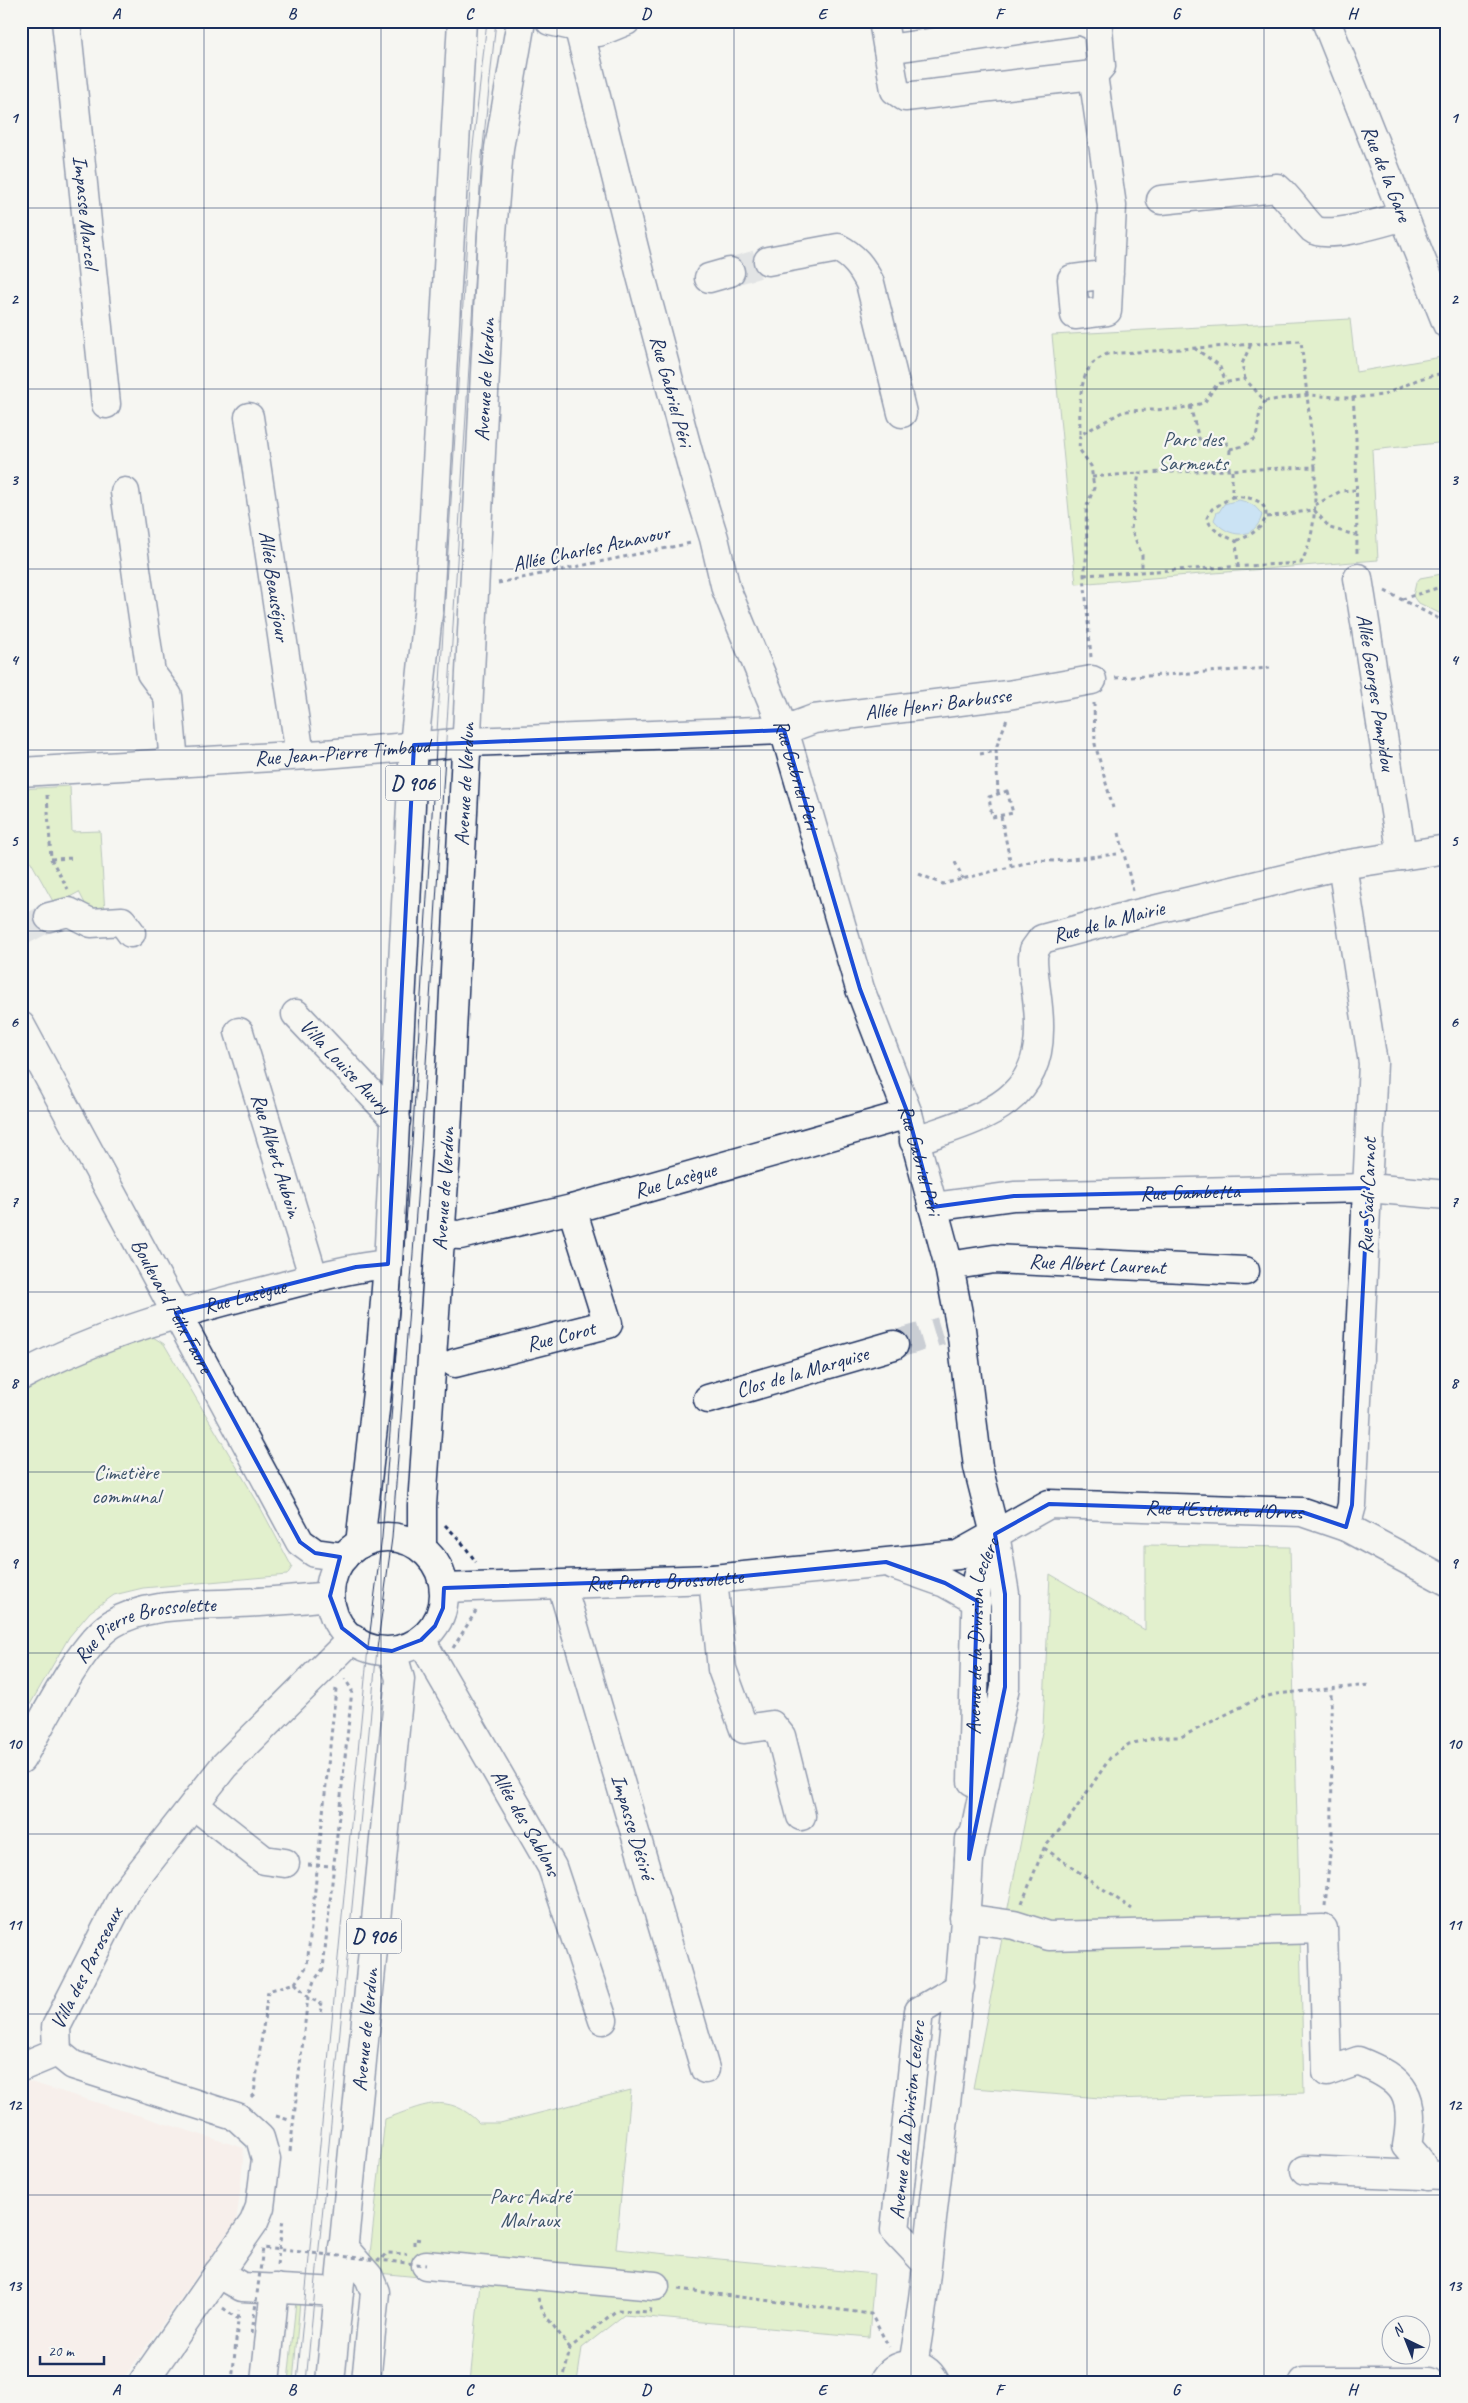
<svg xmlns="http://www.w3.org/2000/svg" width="1468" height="2403" font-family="Caveat,sans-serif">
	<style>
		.built { fill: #f9e7e2 }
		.green { fill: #cae89f; stroke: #728c7e }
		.water { fill: #97ccf5; stroke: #658db9 }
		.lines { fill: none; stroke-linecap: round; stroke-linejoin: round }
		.minor-tunnel { stroke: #caced4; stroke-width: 28; stroke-dasharray: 28 14; stroke-linecap: butt }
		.minor-casing { stroke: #1b2f5e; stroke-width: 31 }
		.major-casing { stroke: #1b2f5e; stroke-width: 31 }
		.path { stroke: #1b2f5e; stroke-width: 3; stroke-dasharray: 4 4; stroke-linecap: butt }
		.minor { stroke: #f6f6f2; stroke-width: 28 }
		.major { stroke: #f6f6f2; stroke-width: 28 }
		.tram { stroke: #1b2f5e; stroke-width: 1 }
		.path-bridge { stroke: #1b2f5e; stroke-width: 3; stroke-dasharray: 4 4; stroke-linecap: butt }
		.marked { fill: none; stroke: #1d4ed8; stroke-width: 4; stroke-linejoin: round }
		.grid { fill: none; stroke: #1b2f5e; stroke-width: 1; stroke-opacity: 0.55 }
		.labels { text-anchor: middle; stroke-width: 4.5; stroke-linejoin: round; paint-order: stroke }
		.shield { fill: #f6f6f2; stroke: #5d6b8a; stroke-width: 1 }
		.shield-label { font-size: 20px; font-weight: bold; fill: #1b2f5e }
		.street-label { font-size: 21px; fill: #1b2f5e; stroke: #f6f6f2 }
		.park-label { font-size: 21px; fill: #3e546b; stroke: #f6f6f2 }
		.neatline { fill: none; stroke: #1b2f5e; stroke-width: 2 }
		.grid-label { font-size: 16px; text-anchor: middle; font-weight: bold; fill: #1b2f5e }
	</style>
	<rect width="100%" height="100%" fill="#f6f6f2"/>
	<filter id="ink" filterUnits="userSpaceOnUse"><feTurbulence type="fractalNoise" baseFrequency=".02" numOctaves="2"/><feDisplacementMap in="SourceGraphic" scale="10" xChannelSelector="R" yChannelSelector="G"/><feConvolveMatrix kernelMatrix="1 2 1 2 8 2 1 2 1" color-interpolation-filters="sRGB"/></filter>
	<g filter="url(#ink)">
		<polygon class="built" points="21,2079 244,2148 240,2194 236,2221 121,2382 21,2382"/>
		<g class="green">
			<polygon points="1350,319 1356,372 1447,356 1447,402 1443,403 1447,442 1372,450 1378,560 1076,584 1052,335"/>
			<polygon points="1447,573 1447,617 1417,602 1413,596 1416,583 1420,578"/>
			<polygon points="70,786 72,832 100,831 105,914 91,915 79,892 55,905 21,844 21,789"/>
			<polygon points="153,1337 164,1344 258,1503 292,1567 287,1575 143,1588 114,1595 90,1612 69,1637 21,1720 21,1388 120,1344"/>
			<polygon points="1145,1545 1290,1547 1304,2093 1113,2099 973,2088 1043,1727 1050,1574 1145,1630"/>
			<path d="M631 2090 616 2249 874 2274 869 2337 624 2315 582 2348 577 2382H470L480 2283 368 2272 385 2119C422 2106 447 2090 479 2123H500Z"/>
			<polygon points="296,2301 300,2301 293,2382 288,2382"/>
		</g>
		<path class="water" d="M1239 500C1251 503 1256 506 1262 515 1255 541 1228 538 1214 520L1217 512H1219L1224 504Z"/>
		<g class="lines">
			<g class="minor-tunnel">
				<polyline points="730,272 768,261"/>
				<polyline points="21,932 49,917"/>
				<polyline points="894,1345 941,1331"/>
			</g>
			<g class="minor-casing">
				<g id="minor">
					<path id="s1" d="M66 21 106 404"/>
					<path id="s2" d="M577 21 641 276 694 474 714 538 726 589 784 730 860 989 908 1114 949 1266 961 1329 978 1467 995 1534 1005 1594V1687L969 1859"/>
					<polyline points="883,21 895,90 905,97 1093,75 1101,66 1098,28 1082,21"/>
					<path id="s3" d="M1326 21 1447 324"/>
					<polyline points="888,49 1079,21"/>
					<polyline points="1093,75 1112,206 1107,311 1075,315 1072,279 1109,274"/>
					<path d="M1161 200 1277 188C1291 200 1300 216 1313 229 1326 240 1386 221 1404 216"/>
					<path d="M768 261 838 248C854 256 862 267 870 283L902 413"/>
					<polyline points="709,278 730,272"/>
					<path id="s4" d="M249 417 300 755"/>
					<polyline points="125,492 151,673 168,696 174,763"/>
					<path id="s5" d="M1358 578 1402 856"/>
					<path id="s6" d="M21 772 325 754 468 742 784 730 814 719 1008 695 1092 680"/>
					<polyline points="1342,865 1373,1063 1352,1505 1346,1527"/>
					<polyline points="49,917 69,912 91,923 122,921 131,933"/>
					<path id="s7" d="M296 1014 396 1120"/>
					<path id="s8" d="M21 1026 300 1542 315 1553 344 1557"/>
					<path id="s9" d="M239 1032 314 1279"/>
					<path id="s10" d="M914 1141C973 1119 1039 1108 1039 1030 1040 1005 1033 981 1033 957L1034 950 1042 939 1132 915 1342 865 1447 849"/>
					<path id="s11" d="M933 1207 1014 1196 1368 1188 1447 1195"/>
					<path id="s12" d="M441 1234 460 1235 572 1209 908 1114"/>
					<path id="s13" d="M949 1266 994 1259 1245 1271"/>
					<path id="s14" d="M455 1363 608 1324 572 1209"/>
					<path id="s15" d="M21 1376C101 1333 186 1311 272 1289 311 1279 348 1268 388 1264"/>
					<path id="s16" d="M708 1399 894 1345"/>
					<path id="s17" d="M422 1548V1505L446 1152 492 233 499 148 521 21"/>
					<polyline points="713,1579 722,1669 744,1729 772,1725 781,1736 801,1816"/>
					<path id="s18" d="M562 1586 705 2069"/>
					<path id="s19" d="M421 1640 552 1867 603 2020"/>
					<path id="s20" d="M972 1781 977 1577 995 1534"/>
					<polyline points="194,1805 264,1860 285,1863"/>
					<path d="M964 1918 1014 1925 1049 1936 1323 1929 1327 2072 1358 2061C1406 2080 1416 2095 1407 2146L1419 2160 1428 2176"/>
					<polyline points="21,2067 57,2052"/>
					<polyline points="1305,2170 1444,2176"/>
					<polyline points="343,2247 369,2277 375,2292 366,2382"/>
					<path id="s21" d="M926 2263 895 2230 919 2011 960 1987"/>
					<polyline points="426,2265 655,2286"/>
					<polyline points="218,2273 242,2287 339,2292"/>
					<path d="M913 2364C925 2302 929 2239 937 2176 951 2064 965 1952 970 1839"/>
					<path id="s22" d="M143 2382 254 2222 260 2207 266 2159 260 2138 237 2117 73 2065 57 2052 56 2027 125 1892 224 1766 353 1638"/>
					<polyline points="265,2382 275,2288"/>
					<path d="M884 2382C894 2360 924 2359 935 2382"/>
					<polyline points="1304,2382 1430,2382"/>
				</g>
			</g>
			<g class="major-casing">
				<g id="major">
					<polyline points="550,21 599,32 626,21"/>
					<circle cx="387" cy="1594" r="57"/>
					<polyline points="360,1544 379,1374 388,1264 414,745 429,605 462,21"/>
					<polyline points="894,1565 945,1583 977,1601"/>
					<path id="s23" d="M444 1588 713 1579 958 1555 1049 1504 1302 1512 1346 1527 1447 1581"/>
					<path id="s24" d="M21 1759C42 1724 79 1645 112 1624 147 1602 199 1606 239 1603 270 1602 300 1599 330 1596"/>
					<path id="s25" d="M330 2382 400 1679 392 1651"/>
				</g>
			</g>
			<g class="path">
				<polyline points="1194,348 1219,365 1226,382"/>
				<polyline points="1245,379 1242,364 1251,344"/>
				<polyline points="1353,397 1356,436 1357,554"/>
				<polyline points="1190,406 1199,439 1223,437 1230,449 1243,446 1256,438 1260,411 1265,401"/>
				<path d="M1080 434C1080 413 1077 381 1093 363 1096 360 1102 357 1107 354L1301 341 1315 467"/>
				<polyline points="1229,470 1230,449"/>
				<path d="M1232 471V497L1212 509 1207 518C1211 531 1225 536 1236 541L1238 566"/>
				<polyline points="1092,477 1139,473"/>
				<path d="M1232 497C1274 494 1279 526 1236 541"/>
				<polyline points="1315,505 1341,491 1355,490"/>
				<polyline points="1267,517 1314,510 1330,528 1355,535"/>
				<path d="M1084 575 1301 563C1317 533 1315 500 1315 467L1139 473 1131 529 1142 555V572"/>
				<polyline points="498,583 691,543"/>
				<polyline points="1385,591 1447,623"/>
				<polyline points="1402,599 1447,585"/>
				<polyline points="1091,657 1084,575 1087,552 1086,508 1094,488 1091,466 1079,449 1080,435 1124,411 1178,409 1204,403 1217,384 1245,379 1265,401 1308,395 1349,398 1384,395 1419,379 1447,372"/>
				<polyline points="1115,678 1270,668"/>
				<polyline points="1094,703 1095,744 1113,808"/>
				<polyline points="980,754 996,751"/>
				<polygon points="1007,791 1013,813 992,817 989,797"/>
				<polyline points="998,794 996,748 1007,719"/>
				<polyline points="47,795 51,859 68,889"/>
				<polyline points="1001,816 1012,870"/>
				<polyline points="1119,833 1133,891"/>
				<polyline points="51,859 75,858"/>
				<polyline points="955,862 963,879"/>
				<polyline points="919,874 943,884 1037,860 1054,861 1117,854"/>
				<polyline points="445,1525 460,1540 476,1562"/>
				<polyline points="453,1648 476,1611"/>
				<polyline points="1044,1848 1132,1909"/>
				<polyline points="308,1865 334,1866"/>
				<polyline points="1022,1903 1044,1848 1069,1819 1110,1758 1129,1744 1160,1737 1181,1737 1257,1699 1276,1694 1370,1685"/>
				<polyline points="1325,1906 1332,1833 1331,1690"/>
				<polyline points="295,1983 308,1997 323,2005 321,2012"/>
				<polyline points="251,2097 254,2094 268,1991 295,1983 307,1966 336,1689"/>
				<polyline points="276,2116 289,2120"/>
				<polyline points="290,2151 308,1997 314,1981 323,1969 352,1690 345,1679"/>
				<polyline points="414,2245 414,2239 422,2240"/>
				<polyline points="383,2258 387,2253 407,2254"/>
				<polyline points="277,2265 283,2219"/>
				<polyline points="678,2289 871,2314 889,2347"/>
				<polyline points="538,2298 543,2312 570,2348"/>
				<polyline points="223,2308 238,2319"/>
				<polyline points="232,2382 239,2310"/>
				<polyline points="563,2382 570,2348 617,2310 650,2312 651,2308"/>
			</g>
			<use href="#minor" class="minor"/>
			<use href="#major" class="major"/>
			<g class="tram">
				<polyline points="297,2382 368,1648 382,1537 412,1144 472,155 487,21"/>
				<polyline points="306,2382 377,1649 392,1538 421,1145 482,156 496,21"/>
			</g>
			<polyline class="path-bridge" points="252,2333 263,2248 426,2265"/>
		</g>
	</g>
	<path d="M0 0H1468V2403H0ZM784 730 860 989 908 1114 933 1207 1014 1196 1368 1188 1352 1505 1346 1527 1302 1512 1049 1504 995 1534 1005 1594V1687L969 1859 977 1601 945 1583 886 1562 713 1579 444 1588 443 1608 435 1626 421 1640 392 1651 368 1648 342 1628 330 1596 340 1557 315 1553 300 1542 176 1313 356 1267 388 1264 414 745Z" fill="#f6f6f2" fill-opacity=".55" fill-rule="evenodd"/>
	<path class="marked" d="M784 730 860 989 908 1114 933 1207 1014 1196 1368 1188 1352 1505 1346 1527 1302 1512 1049 1504 995 1534 1005 1594V1687L969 1859 977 1601 945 1583 886 1562 713 1579 444 1588 443 1608 435 1626 421 1640 392 1651 368 1648 342 1628 330 1596 340 1557 315 1553 300 1542 176 1313 356 1267 388 1264 414 745Z"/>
	<path class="grid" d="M204 21V2382M381 21V2382M557 21V2382M734 21V2382M911 21V2382M1087 21V2382M1264 21V2382M21 208H1447M21 389H1447M21 569H1447M21 750H1447M21 931H1447M21 1111H1447M21 1292H1447M21 1472H1447M21 1653H1447M21 1834H1447M21 2014H1447M21 2195H1447"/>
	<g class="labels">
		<g class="shield">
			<rect x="385.5" y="765.5" width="55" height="35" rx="4"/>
			<rect x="346.5" y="1918.5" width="55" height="35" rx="4"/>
		</g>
		<g class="shield-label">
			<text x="413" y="790">D 906</text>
			<text x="374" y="1943">D 906</text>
		</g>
		<g class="street-label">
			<text dy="7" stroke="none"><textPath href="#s3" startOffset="164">Rue de la Gare</textPath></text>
			<text dy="7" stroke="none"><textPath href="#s1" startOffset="192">Impasse Marcel</textPath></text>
			<text dy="7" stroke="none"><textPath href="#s17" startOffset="1170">Avenue de Verdun</textPath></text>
			<text dy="7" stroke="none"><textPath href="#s2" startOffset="382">Rue Gabriel Péri</textPath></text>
			<text transform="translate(591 548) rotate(-12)" y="7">Allée Charles Aznavour</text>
			<text dy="7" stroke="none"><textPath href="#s4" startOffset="171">Allée Beauséjour</textPath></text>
			<text dy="7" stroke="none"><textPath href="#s5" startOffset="116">Allée Georges Pompidou</textPath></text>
			<text dy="7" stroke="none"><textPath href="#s6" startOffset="921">Allée Henri Barbusse</textPath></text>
			<text dy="7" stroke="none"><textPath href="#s6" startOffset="322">Rue Jean-Pierre Timbaud</textPath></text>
			<text dy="7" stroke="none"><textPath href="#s2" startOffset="786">Rue Gabriel Péri</textPath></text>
			<text dy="7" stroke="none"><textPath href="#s17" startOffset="765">Avenue de Verdun</textPath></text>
			<text dy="7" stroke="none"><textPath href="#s10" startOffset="345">Rue de la Mairie</textPath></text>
			<text dy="7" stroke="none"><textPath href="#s7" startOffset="72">Villa Louise Auvry</textPath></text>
			<text dy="7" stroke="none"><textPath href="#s9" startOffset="129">Rue Albert Auboin</textPath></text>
			<text dy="7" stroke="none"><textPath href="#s2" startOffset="1191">Rue Gabriel Péri</textPath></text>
			<text dy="7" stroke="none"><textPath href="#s12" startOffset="241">Rue Lasègue</textPath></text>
			<text dy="7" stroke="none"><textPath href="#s17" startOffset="360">Avenue de Verdun</textPath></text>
			<text dy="7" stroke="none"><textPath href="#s11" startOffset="258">Rue Gambetta</textPath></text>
			<text transform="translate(1367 1196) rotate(-88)" y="7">Rue Sadi Carnot</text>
			<text dy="7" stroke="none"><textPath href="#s13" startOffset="149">Rue Albert Laurent</textPath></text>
			<text dy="7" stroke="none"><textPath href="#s15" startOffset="238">Rue Lasègue</textPath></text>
			<text dy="7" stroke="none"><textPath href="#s8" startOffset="318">Boulevard Félix Faure</textPath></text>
			<text dy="7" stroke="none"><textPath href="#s14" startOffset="109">Rue Corot</textPath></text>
			<text dy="7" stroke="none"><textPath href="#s16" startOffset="98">Clos de la Marquise</textPath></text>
			<text dy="7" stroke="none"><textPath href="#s23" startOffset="795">Rue d'Estienne d'Orves</textPath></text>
			<text dy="7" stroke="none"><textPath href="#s23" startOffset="221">Rue Pierre Brossolette</textPath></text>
			<text dy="7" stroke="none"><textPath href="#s24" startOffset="192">Rue Pierre Brossolette</textPath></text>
			<text dy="7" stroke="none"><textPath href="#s20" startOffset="146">Avenue de la Division Leclerc</textPath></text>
			<text dy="7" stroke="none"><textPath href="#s19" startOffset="211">Allée des Sablons</textPath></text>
			<text dy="7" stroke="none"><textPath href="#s18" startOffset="251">Impasse Désiré</textPath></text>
			<text dy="7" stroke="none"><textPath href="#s22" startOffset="596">Villa des Paroseaux</textPath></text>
			<text dy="7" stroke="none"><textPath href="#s25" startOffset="354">Avenue de Verdun</textPath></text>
			<text dy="7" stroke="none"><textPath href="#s21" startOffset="156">Avenue de la Division Leclerc</textPath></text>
		</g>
		<g class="park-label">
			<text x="1193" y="446">Parc des<tspan x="1193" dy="24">Sarments</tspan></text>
			<text x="126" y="1479">Cimetière<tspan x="126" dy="24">communal</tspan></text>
			<text x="530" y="2203">Parc André<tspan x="530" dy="24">Malraux</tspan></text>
		</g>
	</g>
	<rect width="1468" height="2403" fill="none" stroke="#f6f6f2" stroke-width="55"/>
	<g transform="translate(1406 2340) rotate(317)"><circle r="24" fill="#f6f6f2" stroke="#9ea6b7"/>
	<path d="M0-4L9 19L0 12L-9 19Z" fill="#1b2f5e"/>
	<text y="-8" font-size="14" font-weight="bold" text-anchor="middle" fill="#1b2f5e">N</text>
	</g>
	<path d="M40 2356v8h64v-8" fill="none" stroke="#1b2f5e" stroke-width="2.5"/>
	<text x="48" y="2356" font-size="15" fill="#1b2f5e" stroke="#f6f6f2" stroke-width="4" paint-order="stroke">20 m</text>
	<rect x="28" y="28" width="1412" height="2348" class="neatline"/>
	<g class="grid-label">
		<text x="116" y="19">A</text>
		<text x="292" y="19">B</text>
		<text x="469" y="19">C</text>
		<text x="646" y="19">D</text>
		<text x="822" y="19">E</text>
		<text x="999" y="19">F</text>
		<text x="1176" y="19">G</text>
		<text x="1352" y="19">H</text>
		<text x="14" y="123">1</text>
		<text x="1454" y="123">1</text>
		<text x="14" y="304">2</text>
		<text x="1454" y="304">2</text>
		<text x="14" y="485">3</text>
		<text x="1454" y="485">3</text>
		<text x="14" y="665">4</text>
		<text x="1454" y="665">4</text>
		<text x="14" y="846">5</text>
		<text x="1454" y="846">5</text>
		<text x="14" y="1027">6</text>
		<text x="1454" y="1027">6</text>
		<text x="14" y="1207">7</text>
		<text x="1454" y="1207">7</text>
		<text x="14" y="1388">8</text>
		<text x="1454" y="1388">8</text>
		<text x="14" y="1568">9</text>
		<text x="1454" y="1568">9</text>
		<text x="14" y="1749">10</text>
		<text x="1454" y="1749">10</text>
		<text x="14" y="1930">11</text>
		<text x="1454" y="1930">11</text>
		<text x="14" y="2110">12</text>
		<text x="1454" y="2110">12</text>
		<text x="14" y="2291">13</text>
		<text x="1454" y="2291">13</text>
		<text x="116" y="2395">A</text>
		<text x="292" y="2395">B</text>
		<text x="469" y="2395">C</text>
		<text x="646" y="2395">D</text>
		<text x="822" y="2395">E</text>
		<text x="999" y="2395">F</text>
		<text x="1176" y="2395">G</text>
		<text x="1352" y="2395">H</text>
	</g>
</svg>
